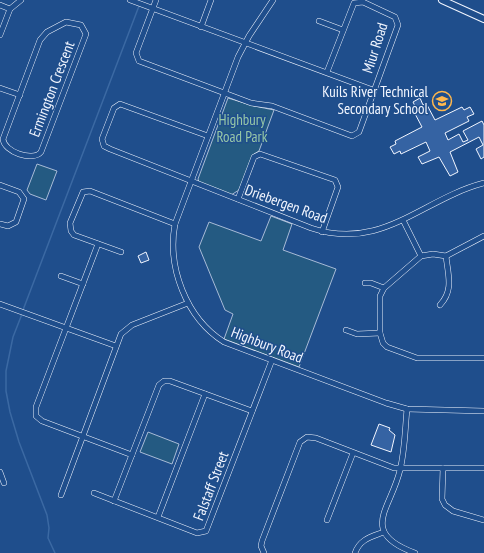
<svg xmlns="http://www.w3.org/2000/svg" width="484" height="553" font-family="'PT Sans Narrow',sans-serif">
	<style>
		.green { fill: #245a82; stroke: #a8bbd7 }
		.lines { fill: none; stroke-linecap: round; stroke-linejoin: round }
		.stream { stroke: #3b69a3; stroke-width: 1.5 }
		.building { fill: #3563a3; stroke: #f2f6ff }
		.minor-casing { stroke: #f2f6ff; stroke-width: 6 }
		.tertiary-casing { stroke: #f2f6ff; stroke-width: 8 }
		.minor { stroke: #1f4e8c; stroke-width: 5 }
		.tertiary { stroke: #1f4e8c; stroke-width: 6 }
		.labels { text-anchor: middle; stroke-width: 3; stroke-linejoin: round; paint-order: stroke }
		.street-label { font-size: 15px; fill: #f2f6ff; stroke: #1f4e8c }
		.poi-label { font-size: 15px; fill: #f2f6ff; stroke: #1f4e8c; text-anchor: end }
		.park-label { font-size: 15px; fill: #97c8a6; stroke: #1f4e8c }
	</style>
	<rect width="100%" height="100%" fill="#1f4e8c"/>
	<g class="green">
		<polygon points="228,98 254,106 274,110 259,151 254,154 239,190 231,195 199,182 198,179"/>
		<polygon points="37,164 57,171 46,200 30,194 27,190"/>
		<polygon points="271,216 292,224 283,250 336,269 299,367 224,339 233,314 225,310 199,247 209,222 261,241"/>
		<polygon points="148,432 179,444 172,464 140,452"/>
	</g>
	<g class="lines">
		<g class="stream">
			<polyline points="23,310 139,6"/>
			<polyline points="22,314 13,337 6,371 6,391 10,412 19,442 47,515 49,528 48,538 55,553"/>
		</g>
	</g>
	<g class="building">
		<polygon points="420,98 423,105 426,103 435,120 462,107 464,110 470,107 474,114 467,117 469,121 445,133 448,140 459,134 463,142 468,140 463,131 482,121 484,125 484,157 481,159 476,149 483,145 479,137 450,152 458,172 450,176 439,157 422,164 418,157 430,151 426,142 401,154 400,151 394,154 390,147 396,144 395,141 422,127 413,110 416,108 413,102"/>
		<polygon points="146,252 149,260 141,263 138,256"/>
		<polygon points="379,424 390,428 389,430 395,435 391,452 371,445"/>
	</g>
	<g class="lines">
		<g class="minor-casing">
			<g id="minor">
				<polyline points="130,0 373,90"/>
				<polyline points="156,0 136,53 139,61 251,103 272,106 352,136 359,132 398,25 395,17 363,2 354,3 327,72"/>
				<path d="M273 0 249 36 238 57 175 224C167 267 186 318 224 342L386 403 407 409 484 411"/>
				<polyline points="0,5 10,9"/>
				<polyline points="319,21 343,30"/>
				<path d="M66 22 81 25 86 34 41 152C33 162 4 152 3 139L40 40 47 32Z"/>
				<polyline points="201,27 211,0"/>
				<polyline points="0,35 10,9 21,0"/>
				<polyline points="0,88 20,95"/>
				<path d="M208 136 120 104 114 108 102 139 104 146 110 149 311 228C382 252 422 199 484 183"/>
				<polyline points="0,185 19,192 24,199 16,222 8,226 0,224"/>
				<polyline points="238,199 254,157 260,154 335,180 338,187 322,232"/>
				<polyline points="403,220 421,256"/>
				<polyline points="484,236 446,256 433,254 421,256 384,288 380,296 380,333 383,343 387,347 417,358 484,358"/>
				<polyline points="98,244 36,407 36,416 42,421 132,455"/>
				<polyline points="121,252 74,235 71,231 70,223 83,192 90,191 175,224"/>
				<polyline points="61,276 83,284"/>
				<polyline points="365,283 371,283 384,288"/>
				<polyline points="0,304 116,346"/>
				<path d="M440 305C454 290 448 275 446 256"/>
				<polyline points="346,330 357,334 380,333"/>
				<path d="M407 409C405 429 405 450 400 470 391 509 358 532 415 553"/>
				<polyline points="443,468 442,499 445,505 453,511 484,520"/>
				<polyline points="0,472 4,483"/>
				<polyline points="94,493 197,533 206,531 272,360"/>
				<polyline points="61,495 121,334 132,325 188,303"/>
				<polyline points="114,501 159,385 164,381 170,381 252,411"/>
				<polyline points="158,517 205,394"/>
				<polyline points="327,520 353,453"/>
				<polyline points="264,553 261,546 262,541 300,442 307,437 316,438 394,468 484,468"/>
				<path d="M355 553C360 539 371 537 384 532"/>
			</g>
		</g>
		<g class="tertiary-casing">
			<polyline id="tertiary" points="442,0 484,19"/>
		</g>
		<use href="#minor" class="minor"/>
		<use href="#tertiary" class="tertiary"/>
	</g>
	<defs>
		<g id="school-ring" transform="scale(1)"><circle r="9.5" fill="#1f4e8c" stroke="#ffb74d" stroke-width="1.5"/><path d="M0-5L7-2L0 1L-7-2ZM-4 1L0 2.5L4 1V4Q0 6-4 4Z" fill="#ffb74d"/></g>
	</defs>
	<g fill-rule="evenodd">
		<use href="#school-ring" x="442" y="101"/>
	</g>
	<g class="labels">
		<g class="street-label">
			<text transform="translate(375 48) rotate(-72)" y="5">Miur Road</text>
			<text transform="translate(52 89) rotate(-69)" y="5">Ermington Crescent</text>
			<text transform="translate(286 204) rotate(20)" y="5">Driebergen Road</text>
			<text transform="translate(267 345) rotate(21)" y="5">Highbury Road</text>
			<text transform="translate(211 486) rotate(-69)" y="5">Falstaff Street</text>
		</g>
		<g class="poi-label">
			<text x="428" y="97">Kuils River Technical<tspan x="428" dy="17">Secondary School</tspan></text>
		</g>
		<g class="park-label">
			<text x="242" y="125">Highbury<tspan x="242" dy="17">Road Park</tspan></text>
		</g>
	</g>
</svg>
